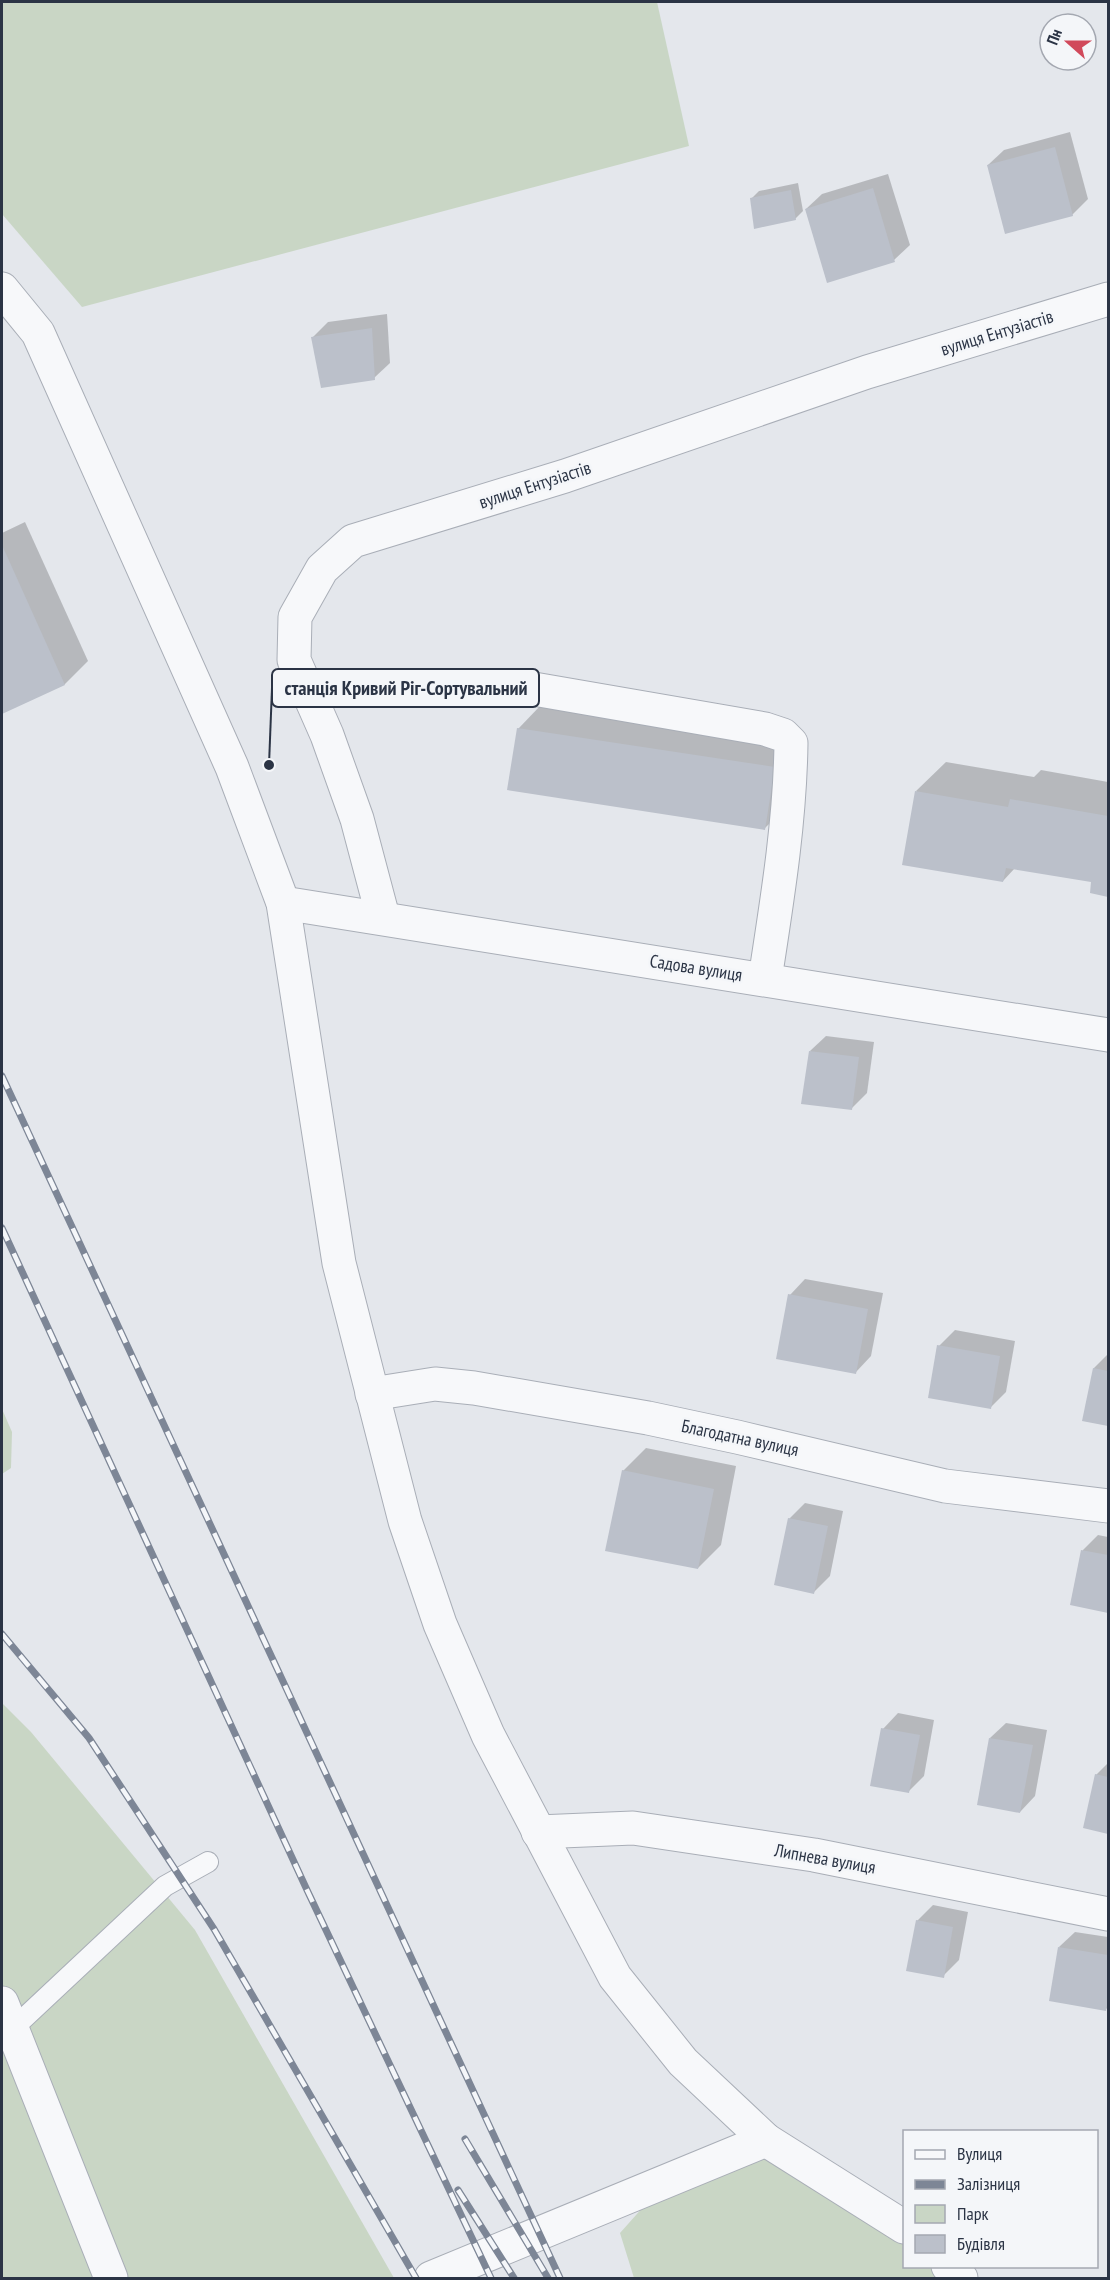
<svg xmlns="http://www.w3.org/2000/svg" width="1110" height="2280" font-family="'PT Sans Narrow',sans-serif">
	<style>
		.green { fill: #c9d6c5 }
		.shadow { fill: #0003 }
		.building { fill: #bbc0ca }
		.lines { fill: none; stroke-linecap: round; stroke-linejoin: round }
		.service-casing { stroke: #a9aeb7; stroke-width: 22 }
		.minor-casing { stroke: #a9aeb7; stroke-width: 35 }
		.tertiary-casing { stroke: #a9aeb7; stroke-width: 35 }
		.service { stroke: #f7f8fa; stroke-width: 20 }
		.minor { stroke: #f7f8fa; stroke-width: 33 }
		.tertiary { stroke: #f7f8fa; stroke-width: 33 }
		.rail-casing { stroke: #7d8696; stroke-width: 7 }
		.rail { stroke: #f4f6f9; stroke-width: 4.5; stroke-dasharray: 14; stroke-linecap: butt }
		.labels { text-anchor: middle; stroke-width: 5; stroke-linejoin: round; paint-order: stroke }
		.street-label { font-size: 18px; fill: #2b3445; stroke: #f4f6f9 }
		.leader { fill: none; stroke: #2b3445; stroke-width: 2 }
		.callout-dot { fill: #2b3445; stroke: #f4f6f9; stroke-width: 2 }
		.callout { fill: #f4f6f9; stroke: #2b3445; stroke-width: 2 }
		.callout-label { font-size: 20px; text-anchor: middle; font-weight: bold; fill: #2b3445 }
	</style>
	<rect width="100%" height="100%" fill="#e4e7ec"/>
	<g class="green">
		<polygon points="2,2 657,2 689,146 82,307 2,214"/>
		<polygon points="2,1409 12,1432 11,1468 2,1474"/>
		<polygon points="2,1703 31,1732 195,1930 394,2278 2,2278"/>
		<polygon points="766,2140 904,2227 904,2266 948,2267 961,2278 634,2278 620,2233 661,2187"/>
	</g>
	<g class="shadow">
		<polygon points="1070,132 1088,199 1072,215 988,165 1004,150"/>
		<polygon points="888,174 910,245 894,260 806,209 822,194"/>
		<polygon points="798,183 803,211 795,219 751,199 759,191"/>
		<polygon points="387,314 390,363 374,378 312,338 328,322"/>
		<polygon points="25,522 88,661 65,684 2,712 2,533"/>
		<polygon points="541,705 797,745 788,805 765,828 518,729"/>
		<polygon points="946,762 1034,777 1041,770 1108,782 1108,895 1091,892 1093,881 1015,868 1003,881 916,791"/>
		<polygon points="826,1036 874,1042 867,1093 851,1109 810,1051"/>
		<polygon points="805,1279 883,1293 871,1356 856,1372 790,1295"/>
		<polygon points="955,1330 1015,1341 1006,1392 990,1408 939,1346"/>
		<polygon points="1108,1354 1108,1424 1084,1420 1094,1368"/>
		<polygon points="646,1448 736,1466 721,1545 698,1568 623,1471"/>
		<polygon points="805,1503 843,1511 830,1576 814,1592 789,1519"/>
		<polygon points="1098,1535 1108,1537 1108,1611 1072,1603 1083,1550"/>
		<polygon points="898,1713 934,1720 924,1776 908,1792 883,1729"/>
		<polygon points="1006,1723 1047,1730 1035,1796 1020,1812 990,1738"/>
		<polygon points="1108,1763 1108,1832 1085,1827 1096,1775"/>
		<polygon points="933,1905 968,1912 959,1960 943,1976 917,1921"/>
		<polygon points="1075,1932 1108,1937 1108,2007 1106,2009 1059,1947"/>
	</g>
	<g class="building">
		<polygon points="1055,147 1073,216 1005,234 987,165"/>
		<polygon points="873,188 895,262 827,283 805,209"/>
		<polygon points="791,190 796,220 754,229 750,198"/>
		<polygon points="372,328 375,380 321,388 311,337"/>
		<polygon points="2,545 65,685 2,714"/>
		<polygon points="517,728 775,767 765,830 507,790"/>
		<polygon points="915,791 1008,807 1010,799 1108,816 1108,897 1090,893 1091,882 1006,868 1003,882 902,865"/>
		<polygon points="809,1051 859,1057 852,1110 801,1104"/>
		<polygon points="788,1294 868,1309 856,1374 776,1359"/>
		<polygon points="937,1345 1000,1356 991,1409 928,1398"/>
		<polygon points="1093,1368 1108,1371 1108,1426 1082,1421"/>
		<polygon points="622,1470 714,1489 698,1569 605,1551"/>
		<polygon points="788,1518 828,1526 814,1594 774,1585"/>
		<polygon points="1081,1550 1108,1555 1108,1613 1070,1605"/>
		<polygon points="881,1728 920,1735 909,1793 870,1786"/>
		<polygon points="989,1738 1033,1745 1020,1813 977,1805"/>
		<polygon points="1095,1774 1108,1777 1108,1834 1083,1828"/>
		<polygon points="916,1920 953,1927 944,1978 906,1971"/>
		<polygon points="1058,1947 1108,1955 1108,1999 1106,2011 1049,2001"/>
	</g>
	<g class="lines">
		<g class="service-casing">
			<polyline id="service" points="6,2035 165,1886 208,1862"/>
		</g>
		<g class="minor-casing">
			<g id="minor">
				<path d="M528 688 765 729 783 735 791 743C790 822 777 901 765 979"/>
				<polyline points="383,917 357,819 327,735 294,660 295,617 322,569 353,541 565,476 867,372 1108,299"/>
				<polyline points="372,1394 435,1384 474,1388 648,1418 737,1437 945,1486 1108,1506"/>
				<polyline points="538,1832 633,1828 814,1855 1108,1914"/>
				<polyline points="2,2003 111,2278"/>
				<polyline points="431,2278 766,2140"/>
			</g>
		</g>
		<g class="tertiary-casing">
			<g id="tertiary">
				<polyline points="2,289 38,333 232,767 283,903 339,1263 405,1521 440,1624 488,1735 615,1977 683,2062 766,2140 904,2227"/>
				<polyline points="283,903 1108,1035"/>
				<polyline points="948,2266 961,2278"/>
			</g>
		</g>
		<use href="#service" class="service"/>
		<use href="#minor" class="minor"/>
		<use href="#tertiary" class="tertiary"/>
		<g class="rail-casing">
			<g id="rail">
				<polyline points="2,1076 560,2278"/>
				<polyline points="2,1228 307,1890 491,2278"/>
				<polyline points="2,1634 89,1738 214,1929 416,2278"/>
				<polyline points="465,2139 548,2278"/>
				<polyline points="458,2190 514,2278"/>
			</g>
		</g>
		<use href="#rail" class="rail"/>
	</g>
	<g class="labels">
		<g class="street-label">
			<text transform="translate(997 333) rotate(-17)" y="6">вулиця Ентузіастів</text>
			<text transform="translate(535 485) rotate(-18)" y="6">вулиця Ентузіастів</text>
			<text transform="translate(696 968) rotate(9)" y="6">Садова вулиця</text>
			<text transform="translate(740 1438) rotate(12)" y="6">Благодатна вулиця</text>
			<text transform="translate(825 1859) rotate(10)" y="6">Липнева вулиця</text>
		</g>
	</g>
	<path class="leader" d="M269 765L272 688"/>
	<circle class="callout-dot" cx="269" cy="765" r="6"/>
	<rect class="callout" x="272" y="669" width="267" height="38" rx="6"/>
	<g class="callout-label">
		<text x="406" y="695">станція Кривий Ріг-Сортувальний</text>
	</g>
	<rect width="1110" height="2280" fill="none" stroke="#2b3445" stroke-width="6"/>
	<rect x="903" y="2130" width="195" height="138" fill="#f4f6f9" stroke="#a4a8b1" stroke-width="1.5"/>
	<rect x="915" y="2150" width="30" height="9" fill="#f7f8fa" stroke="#a4a8b1" stroke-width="1.5"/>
	<text x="957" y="2160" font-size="18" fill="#2b3445">Вулиця</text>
	<rect x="915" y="2180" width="30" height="9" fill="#7d8696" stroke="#a4a8b1" stroke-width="1.5"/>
	<text x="957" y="2190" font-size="18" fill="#2b3445">Залізниця</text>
	<rect x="915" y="2205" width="30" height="18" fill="#c9d6c5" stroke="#a4a8b1" stroke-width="1.5"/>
	<text x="957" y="2220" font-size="18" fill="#2b3445">Парк</text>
	<rect x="915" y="2235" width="30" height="18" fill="#bbc0ca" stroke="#a4a8b1" stroke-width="1.5"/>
	<text x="957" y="2250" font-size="18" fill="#2b3445">Будівля</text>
	<g transform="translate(1068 42) rotate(291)"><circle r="28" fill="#f4f6f9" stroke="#a4a8b1" stroke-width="1.5"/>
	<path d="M0-4.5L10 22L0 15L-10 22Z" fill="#d1495b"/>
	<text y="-9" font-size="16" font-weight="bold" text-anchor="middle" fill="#2b3445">Пн</text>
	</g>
</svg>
